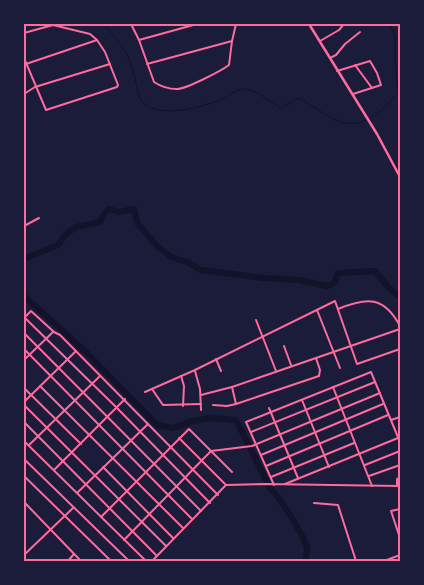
<svg xmlns="http://www.w3.org/2000/svg" width="424" height="585" font-family="'Space Grotesk',sans-serif">
	<style>
		.lines { fill: none; stroke-linecap: round; stroke-linejoin: round }
		.stream { stroke: #12122b; stroke-width: 1 }
		.river { stroke: #12122b; stroke-width: 6 }
		.pedestrian { stroke: #ff6b9d; stroke-width: 1 }
		.minor { stroke: #ff6b9d; stroke-width: 2 }
		.tertiary { stroke: #ff6b9d; stroke-width: 2 }
		.secondary { stroke: #ff6b9d; stroke-width: 2.5 }
		.neatline { fill: none; stroke: #ff6b9d; stroke-width: 2 }
	</style>
	<rect width="100%" height="100%" fill="#1b1b3a"/>
	<g class="lines">
		<path class="stream" d="M103 24C124 46 129 53 136 83 138 92 139 101 147 106 166 117 204 107 222 99 230 95 238 88 247 89 255 90 273 103 281 108L299 98C311 105 323 114 336 120 361 132 383 111 398 93L395 59V37L390 24"/>
		<g class="river">
			<polyline points="24,259 58,245 66,234 76,227 100,222 103,215 109,209 119,212 134,209 138,224 157,246 171,257 187,262 201,270 264,278 299,280 326,286 331,285 335,282 338,273 375,271 388,287 400,297"/>
			<path d="M24 296 87 353 157 425 173 428 192 421 211 418 236 420 270 488C280 498 305 536 307 549 307 553 306 558 305 561"/>
		</g>
		<polyline class="pedestrian" points="399,378 400,378"/>
		<g class="minor">
			<path d="M131 24 139 40 154 82C160 86 169 89 177 89 186 89 221 71 229 65L232 41 236 24"/>
			<polyline points="24,33 53,25 90,34 97,40 105,52 118,85 117,87 46,110 24,58"/>
			<polyline points="139,40 197,24"/>
			<polyline points="320,41 339,30 344,24"/>
			<polyline points="330,58 336,55 345,44 360,32"/>
			<polyline points="26,64 97,40"/>
			<polyline points="147,64 232,41"/>
			<polyline points="355,65 372,88"/>
			<polyline points="337,71 370,61 377,73 381,85 353,94"/>
			<polyline points="24,94 35,87 110,64"/>
			<polyline points="24,226 39,218"/>
			<path d="M338 309C367 297 384 296 400 326"/>
			<polyline points="317,310 340,368"/>
			<polyline points="24,317 116,407 210,503"/>
			<polyline points="24,318 31,311 54,332 60,335 218,495"/>
			<polyline points="256,320 276,371"/>
			<polyline points="24,333 201,511"/>
			<polyline points="284,346 291,365"/>
			<polyline points="24,349 192,519"/>
			<polyline points="216,359 221,371"/>
			<polyline points="24,360 53,332"/>
			<polyline points="195,371 200,389 201,410"/>
			<polyline points="181,376 184,386 183,406"/>
			<polyline points="40,386 183,528"/>
			<polyline points="232,387 236,404"/>
			<polyline points="333,387 372,486"/>
			<polyline points="24,388 81,444"/>
			<polyline points="152,389 163,405 201,404"/>
			<polyline points="145,392 195,370 335,301 357,364 400,349"/>
			<polyline points="201,395 232,387 400,329"/>
			<polyline points="302,400 329,467"/>
			<polyline points="24,402 76,351"/>
			<polyline points="24,405 166,546"/>
			<polyline points="213,405 227,406 236,404 319,376 320,370 316,358"/>
			<polyline points="269,408 298,478"/>
			<polyline points="391,420 400,417"/>
			<polyline points="24,422 157,556"/>
			<polyline points="251,432 375,382"/>
			<polyline points="179,438 226,485 266,484 400,486"/>
			<polyline points="24,441 146,561"/>
			<polyline points="29,445 100,376"/>
			<polyline points="261,455 383,404"/>
			<polyline points="24,459 129,561"/>
			<polyline points="365,465 400,451"/>
			<polyline points="266,466 388,415"/>
			<polyline points="103,467 173,538"/>
			<polyline points="54,470 125,399"/>
			<polyline points="24,476 111,561"/>
			<polyline points="369,476 400,465"/>
			<polyline points="271,477 354,443"/>
			<polyline points="285,484 398,438"/>
			<polyline points="274,485 246,422 371,372 400,442"/>
			<polyline points="397,485 397,479 400,477"/>
			<polyline points="77,493 148,424"/>
			<polyline points="24,502 81,561"/>
			<polyline points="314,503 338,505 356,561"/>
			<polyline points="400,509 391,511 400,538"/>
			<polyline points="101,517 189,429 232,472"/>
			<polyline points="124,540 211,451 252,446 380,393"/>
			<polyline points="24,555 73,508"/>
			<polyline points="154,559 225,486"/>
			<polyline points="68,561 74,554"/>
		</g>
		<polyline class="tertiary" points="384,561 400,555"/>
		<polyline class="secondary" points="309,24 377,134 400,177"/>
	</g>
	<rect width="424" height="585" fill="none" stroke="#1b1b3a" stroke-width="50"/>
	<rect x="25" y="25" width="374" height="535" class="neatline"/>
</svg>
